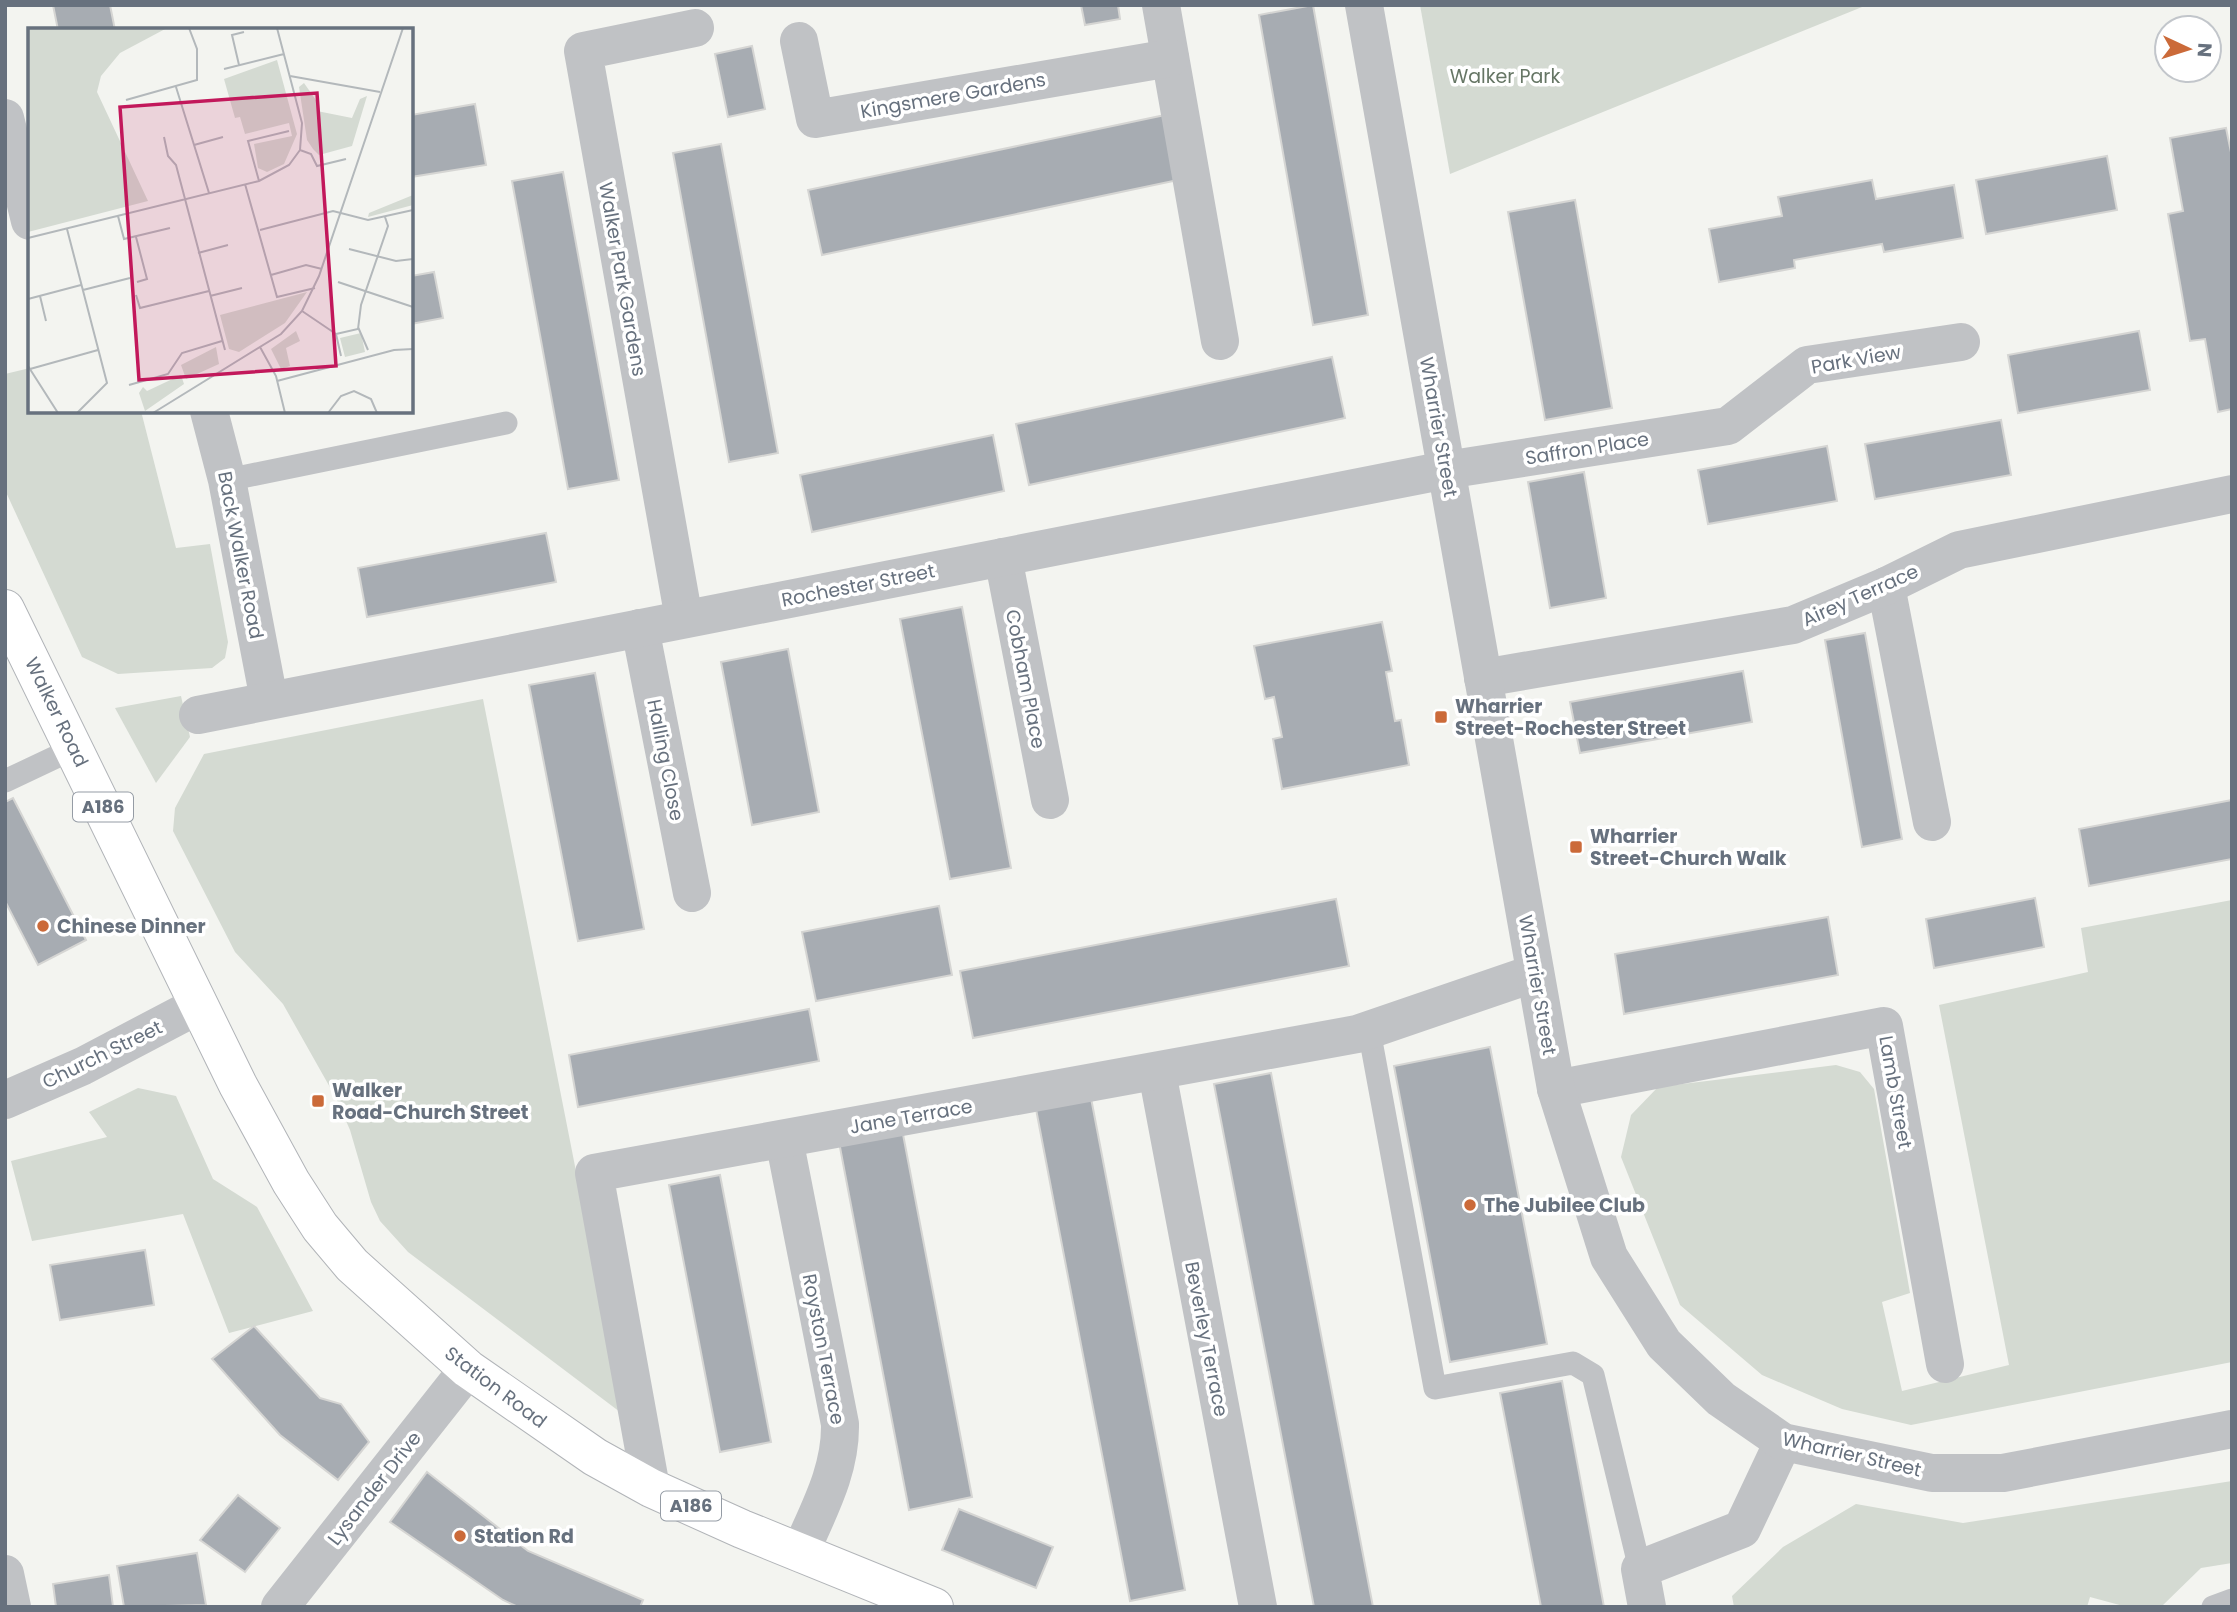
<svg xmlns="http://www.w3.org/2000/svg" width="2237" height="1612" font-family="Poppins,sans-serif">
	<style>
		.green { fill: #d4dad2 }
		.building { fill: #a7acb2; stroke: #d5d5d3; stroke-width: 2 }
		.lines { fill: none; stroke-linecap: round; stroke-linejoin: round }
		.primary-casing { stroke: #b1b4b8; stroke-width: 40 }
		.service { stroke: #c0c2c5; stroke-width: 23 }
		.minor { stroke: #c0c2c5; stroke-width: 38 }
		.tertiary { stroke: #c0c2c5; stroke-width: 38 }
		.primary { stroke: #fff; stroke-width: 38 }
		.poi-dot { fill: #cb6a39; stroke: #fff; stroke-width: 2.5 }
		.labels { text-anchor: middle; stroke-width: 7; stroke-linejoin: round; paint-order: stroke }
		.shield { fill: #fff; stroke: #959ca5; stroke-width: 2 }
		.shield-label { font-size: 18px; font-weight: bold; fill: #67717e }
		.park-label { font-size: 19px; fill: #667665; stroke: #fff }
		.street-label { font-size: 19px; fill: #67717e; stroke: #fff }
		.poi-label { font-size: 19px; font-weight: bold; fill: #67717e; stroke: #fff; text-anchor: start }
		.inset-road { fill: none; stroke: #b3b8bb; stroke-width: 2 }
		.view { fill: #c2185b; fill-opacity: 0.15; stroke: #c2185b; stroke-width: 3.5 }
		.inset-edge { fill: none; stroke: #67717e; stroke-width: 3.5 }
	</style>
	<rect width="100%" height="100%" fill="#f3f4f0"/>
	<g class="green">
		<polygon points="1420,5 1867,5 1450,174"/>
		<polygon points="30,368 30,411 141,411 176,548 210,544 228,642 225,658 212,668 118,674 82,657 5,490 5,374"/>
		<polygon points="181,696 190,737 156,783 115,708"/>
		<polygon points="483,699 624,1415 408,1252 380,1221 371,1202 350,1130 336,1098 283,1004 235,952 173,831 175,808 204,754"/>
		<polygon points="2232,900 2232,1362 1911,1425 1842,1409 1762,1375 1680,1305 1621,1157 1631,1115 1658,1087 1836,1065 1860,1072 1874,1089 1910,1293 1882,1302 1902,1391 2009,1365 1939,1005 2088,972 2081,928"/>
		<polygon points="138,1088 176,1096 213,1179 257,1207 313,1311 229,1333 183,1214 32,1241 11,1161 107,1137 89,1112"/>
		<polygon points="2232,1481 2232,1563 2201,1568 2161,1607 2127,1607 2090,1597 2087,1607 1734,1607 1732,1596 1783,1547 1856,1504 1963,1523"/>
	</g>
	<g class="building">
		<polygon points="53,5 110,5 115,30 58,30"/>
		<polygon points="1081,5 1118,5 1120,19 1085,25"/>
		<polygon points="1313,5 1368,315 1313,325 1259,15"/>
		<polygon points="752,46 765,109 728,117 715,54"/>
		<polygon points="475,104 486,165 411,177 411,115"/>
		<polygon points="1165,115 1178,180 822,255 808,190"/>
		<polygon points="2226,128 2232,157 2232,409 2218,412 2205,339 2190,341 2168,214 2183,211 2170,138"/>
		<polygon points="721,144 778,453 729,462 673,153"/>
		<polygon points="2107,156 2117,210 1986,234 1976,180"/>
		<polygon points="563,172 619,480 568,489 512,181"/>
		<polygon points="1872,180 1876,199 1954,185 1963,238 1884,252 1882,244 1794,260 1795,268 1719,282 1709,229 1782,216 1778,197"/>
		<polygon points="1575,200 1612,408 1545,420 1508,212"/>
		<polygon points="434,272 443,318 411,324 411,276"/>
		<polygon points="2139,331 2150,390 2018,413 2008,355"/>
		<polygon points="1332,357 1345,418 1029,485 1016,424"/>
		<polygon points="2001,420 2011,475 1875,499 1865,444"/>
		<polygon points="993,435 1004,491 812,532 800,475"/>
		<polygon points="1827,446 1837,501 1708,524 1698,470"/>
		<polygon points="1584,472 1606,598 1550,608 1528,482"/>
		<polygon points="546,533 556,582 367,617 358,568"/>
		<polygon points="962,607 1011,868 950,879 900,619"/>
		<polygon points="1382,622 1392,671 1386,672 1395,721 1401,720 1409,765 1282,789 1273,739 1282,737 1274,697 1265,699 1254,646"/>
		<polygon points="1865,633 1902,839 1862,847 1825,640"/>
		<polygon points="788,649 819,812 752,825 721,662"/>
		<polygon points="1743,671 1752,722 1580,753 1570,702"/>
		<polygon points="595,673 644,929 578,941 529,685"/>
		<polygon points="13,798 86,940 38,965 5,901 5,802"/>
		<polygon points="2232,800 2232,859 2089,886 2079,829"/>
		<polygon points="2035,898 2044,947 1934,968 1926,919"/>
		<polygon points="1336,899 1349,966 973,1038 960,971"/>
		<polygon points="939,906 952,975 816,1001 802,932"/>
		<polygon points="1828,917 1838,975 1624,1014 1615,954"/>
		<polygon points="809,1009 819,1061 578,1107 569,1055"/>
		<polygon points="1490,1047 1547,1344 1450,1362 1394,1066"/>
		<polygon points="1271,1073 1373,1607 1314,1607 1214,1084"/>
		<polygon points="1091,1098 1185,1590 1130,1601 1036,1109"/>
		<polygon points="902,1129 972,1497 909,1510 839,1142"/>
		<polygon points="720,1175 771,1442 720,1452 669,1185"/>
		<polygon points="145,1250 154,1305 60,1320 50,1265"/>
		<polygon points="254,1326 320,1398 341,1404 369,1442 338,1480 280,1435 212,1359"/>
		<polygon points="1562,1381 1604,1607 1541,1607 1500,1393"/>
		<polygon points="427,1472 528,1551 643,1600 640,1607 518,1607 503,1600 390,1522"/>
		<polygon points="238,1495 280,1528 245,1572 200,1540"/>
		<polygon points="959,1509 1053,1547 1036,1588 942,1550"/>
		<polygon points="197,1553 206,1605 124,1607 117,1566"/>
		<polygon points="109,1575 113,1607 56,1607 53,1584"/>
	</g>
	<g class="lines">
		<g class="primary-casing">
			<polyline id="primary" points="5,609 238,1085 291,1182 320,1227 352,1265 468,1369 595,1457 651,1488 742,1529 934,1607"/>
		</g>
		<g class="service">
			<polyline points="227,480 506,423"/>
			<polyline points="5,781 75,748"/>
			<polyline points="1369,1030 1435,1388 1573,1363 1593,1375 1640,1569"/>
			<polyline points="2213,1607 2232,1600"/>
		</g>
		<g class="minor">
			<polyline points="1161,5 1220,341"/>
			<polyline points="799,41 815,119 1170,58"/>
			<polyline points="5,118 30,221"/>
			<polyline points="209,411 227,480 269,700"/>
			<polyline points="1003,557 1050,800"/>
			<polyline points="1886,586 1932,822"/>
			<polyline points="684,619 583,51 695,28"/>
			<polyline points="640,628 692,893"/>
			<polyline points="1483,678 1793,625 1886,586 1959,550 2232,494"/>
			<polyline points="198,715 1446,470 1728,426 1807,365 1961,342"/>
			<polyline points="1157,1072 1258,1607"/>
			<polyline points="1556,1089 1884,1026 1945,1364"/>
			<polyline points="5,1100 83,1066 197,1006"/>
			<path d="M784 1139 840 1424C841 1471 818 1511 800 1553"/>
			<polyline points="651,1488 594,1173 1357,1034 1535,973"/>
			<polyline points="5,1574 12,1607"/>
			<polyline points="280,1607 468,1369"/>
			<polyline points="1647,1607 1640,1569 1742,1529 1783,1442"/>
		</g>
		<polyline class="tertiary" points="1364,5 1556,1089 1609,1257 1664,1344 1721,1399 1783,1442 1932,1473 2003,1473 2232,1429"/>
		<use href="#primary" class="primary"/>
	</g>
	<g class="poi-dot">
		<rect x="1434" y="710" width="14" height="14" rx="3.5"/>
		<rect x="1569" y="840" width="14" height="14" rx="3.5"/>
		<circle cx="43" cy="926" r="7"/>
		<rect x="311" y="1094" width="14" height="14" rx="3.5"/>
		<circle cx="1470" cy="1205" r="7"/>
		<circle cx="460" cy="1536" r="7"/>
	</g>
	<g class="labels">
		<g class="shield">
			<rect x="73" y="792.5" width="60" height="29" rx="5"/>
			<rect x="661" y="1491.5" width="60" height="29" rx="5"/>
		</g>
		<g class="shield-label">
			<text x="103" y="813">A186</text>
			<text x="691" y="1512">A186</text>
		</g>
		<g class="park-label">
			<text x="1505" y="83">Walker Park</text>
		</g>
		<g class="street-label">
			<text transform="translate(953 95) rotate(-10)" y="7">Kingsmere Gardens</text>
			<text transform="translate(623 279) rotate(80)" y="7">Walker Park Gardens</text>
			<text transform="translate(1856 359) rotate(-10)" y="7">Park View</text>
			<text transform="translate(1439 427) rotate(80)" y="7">Wharrier Street</text>
			<text transform="translate(1587 448) rotate(-9)" y="7">Saffron Place</text>
			<text transform="translate(241 555) rotate(79)" y="7">Back Walker Road</text>
			<text transform="translate(858 585) rotate(-11)" y="7">Rochester Street</text>
			<text transform="translate(1860 595) rotate(-24)" y="7">Airey Terrace</text>
			<text transform="translate(1026 679) rotate(79)" y="7">Cobham Place</text>
			<text transform="translate(57 712) rotate(64)" y="7">Walker Road</text>
			<text transform="translate(666 760) rotate(79)" y="7">Halling Close</text>
			<text transform="translate(1538 985) rotate(80)" y="7">Wharrier Street</text>
			<text transform="translate(102 1054) rotate(-26)" y="7">Church Street</text>
			<text transform="translate(1896 1092) rotate(80)" y="7">Lamb Street</text>
			<text transform="translate(911 1116) rotate(-10)" y="7">Jane Terrace</text>
			<text transform="translate(1207 1339) rotate(79)" y="7">Beverley Terrace</text>
			<text transform="translate(824 1349) rotate(79)" y="7">Royston Terrace</text>
			<text transform="translate(496 1387) rotate(37)" y="7">Station Road</text>
			<text transform="translate(1852 1454) rotate(13)" y="7">Wharrier Street</text>
			<text transform="translate(374 1488) rotate(-52)" y="7">Lysander Drive</text>
		</g>
		<g class="poi-label">
			<text x="1455" y="713">Wharrier<tspan x="1455" dy="22">Street-Rochester Street</tspan></text>
			<text x="1590" y="843">Wharrier<tspan x="1590" dy="22">Street-Church Walk</tspan></text>
			<text x="57" y="933">Chinese Dinner</text>
			<text x="332" y="1097">Walker<tspan x="332" dy="22">Road-Church Street</tspan></text>
			<text x="1484" y="1212">The Jubilee Club</text>
			<text x="474" y="1543">Station Rd</text>
		</g>
	</g>
	<g transform="translate(28 28)">
		<rect width="385" height="385" fill="#f3f4f0"/>
		<path d="M0 0H139L92 25 73 48 69 64 120 173 0 204ZM249 32 269 106 256 136 239 144 230 140 226 116 264 108 261 95 217 106 212 89 207 90 196 51ZM276 55 290 75 289 83 324 90 332 71 339 68 324 118 291 127 285 121 279 112 271 59ZM385 167V177L340 189 341 185ZM279 264 257 295 211 324 201 321 192 287ZM268 303 272 313 258 320 262 338 253 341 243 321ZM333 305 337 324 317 329 312 310ZM188 319 191 336 158 351 153 337ZM153 347 156 356 117 383 111 365 115 359 119 363Z" fill="#d4dad2"/>
		<path class="inset-road" d="M211 37 204 7 216 4M196 41 256 26M262 48 352 64M148 59 181 165M98 72 169 52V21L161 0M136 109 140 128 148 137 197 322M166 117 195 109M272 122 283 126 289 138 318 131M231 153 220 113 261 103M217 156 249 269 287 260M90 188 96 211 142 200M39 201 79 355 49 385M232 202 305 183 340 192 385 182M108 209 119 251 109 254M0 210 231 153 261 137 272 122 274 95 249 0M321 221 368 233 385 231M170 225 200 217M243 247 278 237 294 241M310 254 385 279M55 262 102 250M108 267 112 280 181 263M12 268 18 293M182 268 214 260M0 271 53 257M274 283 308 306M330 299 340 322M308 306 330 301 333 277 360 198 357 189M308 306 313 328M232 319 248 348 257 385M0 338 30 385M2 341 70 322M249 353 366 322 385 321M101 357 140 346 154 325 194 313M125 385 253 306 274 283 291 248 375 0M300 385 313 368 326 363 343 371 349 385"/>
		<path class="view" d="M289 65 308 338 111 352 92 79Z"/>
		<rect width="385" height="385" class="inset-edge"/>
	</g>
	<rect width="2237" height="1612" fill="none" stroke="#67717e" stroke-width="14"/>
	<g transform="translate(2188 49) rotate(94)"><circle r="33" fill="#ffffff" stroke="#c2c6cb" stroke-width="2"/>
	<path d="M0-5L12 26L0 18L-12 26Z" fill="#cb6a39"/>
	<text y="-10" font-size="19" font-weight="bold" text-anchor="middle" fill="#67717e">N</text>
	</g>
</svg>
